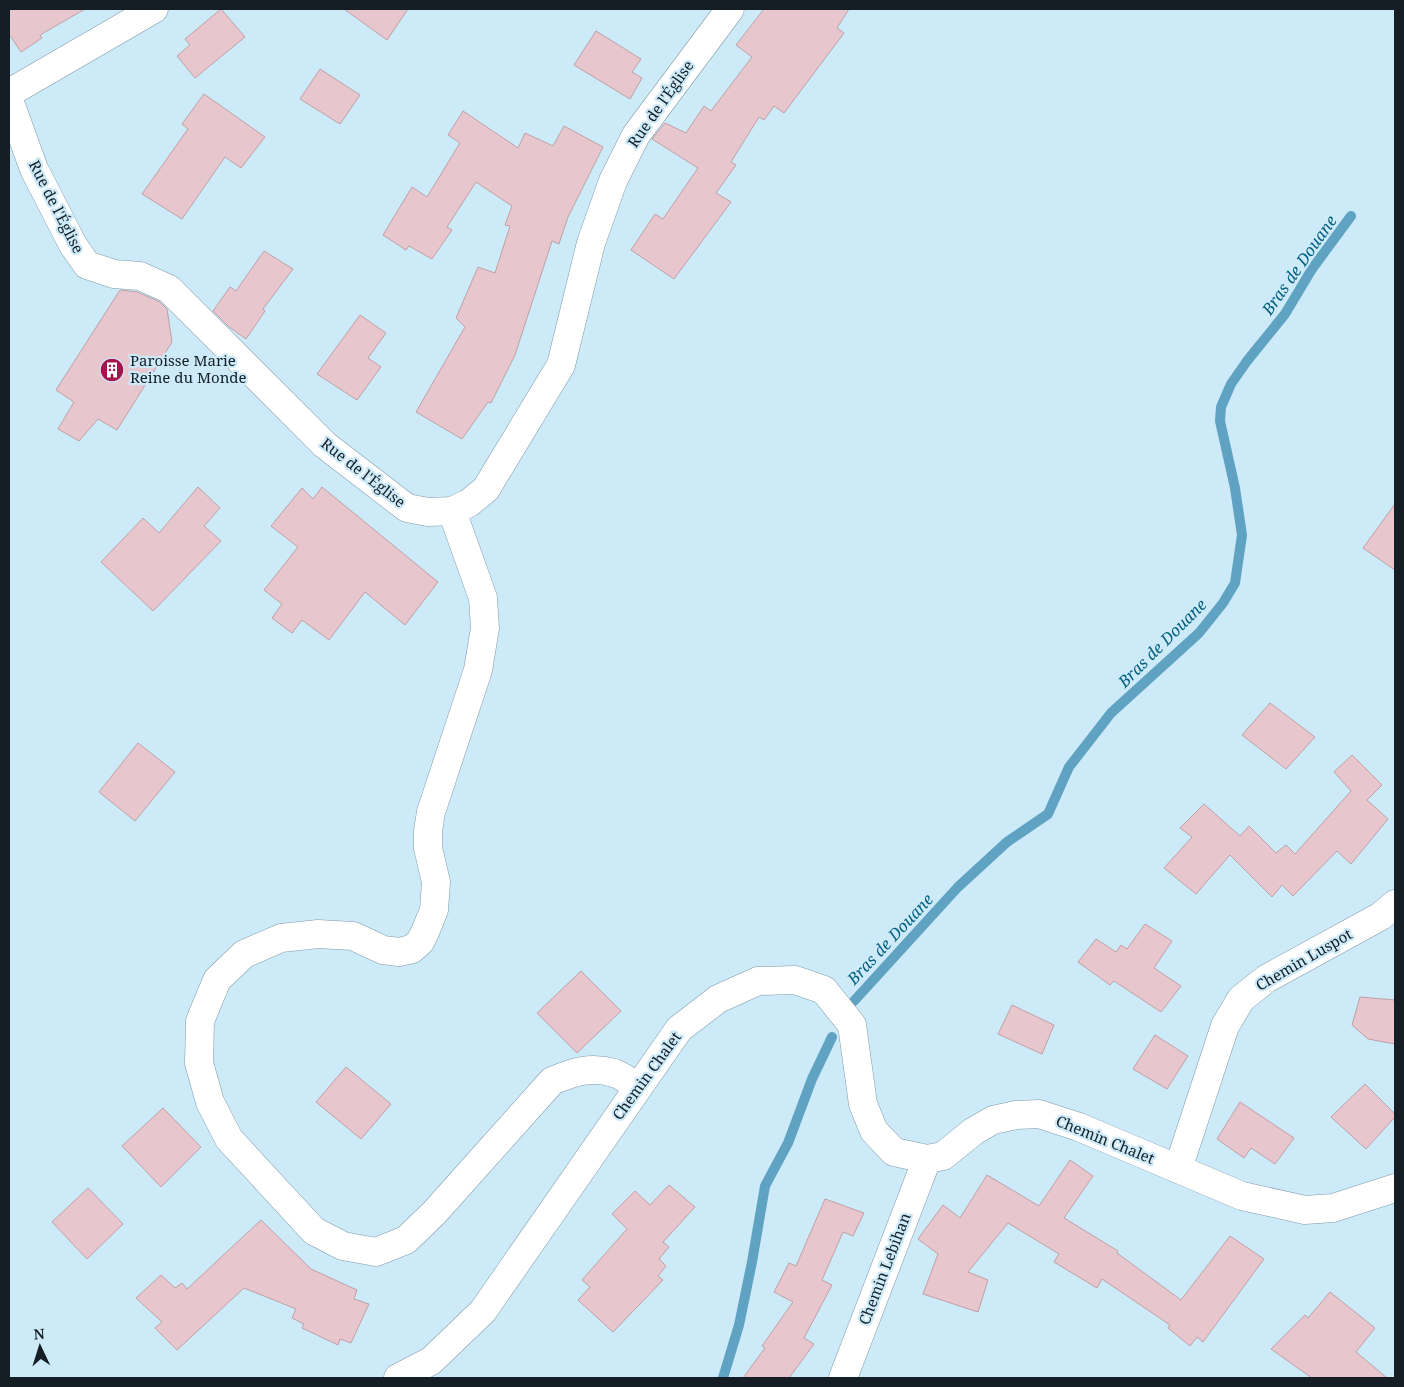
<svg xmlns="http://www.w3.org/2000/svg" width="1404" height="1387" font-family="'Noto Serif',serif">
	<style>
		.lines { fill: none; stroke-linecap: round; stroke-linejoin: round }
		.stream { stroke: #5fa2c1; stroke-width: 10 }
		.building { fill: #e7c7cd; stroke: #bea0a5 }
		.street-casing { stroke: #7f9aa8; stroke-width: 29 }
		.street { stroke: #fff; stroke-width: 28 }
		.labels { text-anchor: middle; stroke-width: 4.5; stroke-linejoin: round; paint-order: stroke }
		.street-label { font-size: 15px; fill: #141e24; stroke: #cdeaf9 }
		.poi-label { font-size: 15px; fill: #141e24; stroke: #cdeaf9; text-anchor: start }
		.water-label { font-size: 16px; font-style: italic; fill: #046080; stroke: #cdeaf9 }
	</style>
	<rect width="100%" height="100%" fill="#cdeaf9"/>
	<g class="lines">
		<g class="stream">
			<polyline points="854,1001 958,887 1007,842 1048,814 1069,767 1111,713 1199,633 1223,603 1235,583 1242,535 1235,488 1220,421 1221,407 1231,384 1247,361 1285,314 1312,269 1351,216"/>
			<polyline points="723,1378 739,1325 752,1262 765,1186 788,1143 812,1079 832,1037"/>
		</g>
	</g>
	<g class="building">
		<polygon points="9,9 85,9 40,35 42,38 21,52 9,34"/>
		<polygon points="221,9 245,37 195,78 177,56 190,45 185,39"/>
		<polygon points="344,9 408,9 387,40"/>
		<polygon points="764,9 849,9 837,28 844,33 784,113 774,106 764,120 759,117 731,162 736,165 716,193 731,202 674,279 631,250 655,214 663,219 698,168 652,139 665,123 686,133 704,106 711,111 752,57 736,45"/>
		<polygon points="596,31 641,59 632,72 642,78 630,99 574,65"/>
		<polygon points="320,69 360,95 340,124 300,99"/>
		<polygon points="204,94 265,137 241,168 225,157 182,219 142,194 188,129 182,124"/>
		<polygon points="463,111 518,148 525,133 553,146 564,126 603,147 568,217 559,244 552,241 515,355 491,403 488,402 462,439 416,412 465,327 456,318 478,267 495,273 510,226 505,225 512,206 476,182 447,227 452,230 432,259 409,246 406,250 383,235 412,187 427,197 460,143 448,135"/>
		<polygon points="264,251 293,269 263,309 265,311 246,339 228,326 213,311 230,287 236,291"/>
		<polygon points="120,290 137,292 160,302 167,309 172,342 117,430 98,419 79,441 58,429 74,402 56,390"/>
		<polygon points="360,315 386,333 368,358 381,367 357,400 317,374"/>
		<polygon points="198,487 220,508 204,526 221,541 153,611 101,562 143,518 159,533"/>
		<polygon points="322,487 438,582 405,625 365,592 329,640 302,620 292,633 272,618 282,604 264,590 298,547 271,526 302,488 313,499"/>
		<polygon points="1395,504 1395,570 1363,548"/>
		<polygon points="1270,703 1315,737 1286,769 1242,735"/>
		<polygon points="138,743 175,772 135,821 99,792"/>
		<polygon points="1352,755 1382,785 1367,800 1388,819 1351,864 1337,851 1293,896 1282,885 1272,897 1230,855 1196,894 1164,868 1192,837 1180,828 1204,804 1240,836 1249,826 1276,853 1286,845 1295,854 1351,791 1334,772"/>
		<polygon points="1145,924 1172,941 1154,968 1181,986 1161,1012 1114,981 1110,985 1078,962 1096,939 1116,952 1121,945 1127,949"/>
		<polygon points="581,971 621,1011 577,1053 537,1013"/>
		<polygon points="1360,997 1395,1000 1395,1044 1368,1039 1352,1025"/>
		<polygon points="1012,1005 1054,1025 1042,1054 998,1034"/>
		<polygon points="1155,1035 1188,1056 1167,1089 1133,1069"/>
		<polygon points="346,1067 391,1104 361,1139 316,1102"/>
		<polygon points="1365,1084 1395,1114 1395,1117 1366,1149 1331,1117"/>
		<polygon points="1240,1102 1294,1138 1275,1164 1251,1148 1244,1158 1217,1139"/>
		<polygon points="163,1108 201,1147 161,1187 122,1146"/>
		<polygon points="1070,1160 1093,1176 1064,1218 1118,1251 1117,1253 1181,1300 1230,1236 1264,1259 1203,1342 1197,1337 1190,1346 1168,1328 1170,1325 1102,1279 1097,1288 1054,1262 1059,1254 1008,1223 968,1272 988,1280 978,1312 923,1294 938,1254 918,1239 943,1205 960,1218 987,1175 1039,1206"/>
		<polygon points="669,1185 695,1207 663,1242 669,1247 659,1259 666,1266 658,1276 663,1280 613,1332 578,1300 590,1287 582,1280 627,1229 612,1214 635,1191 650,1205"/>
		<polygon points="88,1188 123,1224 87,1259 52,1222"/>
		<polygon points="825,1199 864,1213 853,1236 843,1232 822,1280 832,1285 804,1338 814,1344 789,1378 743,1378 765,1348 762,1346 793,1302 774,1292 789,1263 796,1266"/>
		<polygon points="261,1220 311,1269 357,1290 354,1299 369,1304 351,1343 340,1339 338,1345 302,1328 304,1324 292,1318 296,1309 244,1288 177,1350 155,1328 162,1322 136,1298 161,1275 175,1288 182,1283 187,1289"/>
		<polygon points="1330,1292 1375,1328 1356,1352 1387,1378 1312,1378 1271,1349 1305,1315 1308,1318"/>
	</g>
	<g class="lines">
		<g class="street-casing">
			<g id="street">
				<polyline points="9,93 154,9"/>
				<polyline points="9,100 34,169 73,245 87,265 114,274 140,276 169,289 325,445 407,508 428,512 452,511 469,503 486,489 561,365 591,243 613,181 636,135 730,9"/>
				<path d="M452 511 483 598 485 628 478 670 431 812 428 831V848L436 882 434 910 425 932 420 942 412 949 399 952 383 950 353 936 318 934 281 938 244 954 217 980 200 1021 199 1063 210 1102 229 1139 314 1231 343 1246 376 1252 406 1240 434 1213 552 1081C573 1072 591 1066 614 1073 622 1076 631 1082 638 1087"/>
				<polyline points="1178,1169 1225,1026 1241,999 1266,979 1381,916 1395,904"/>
				<polyline points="398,1378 431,1361 483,1311 679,1029 718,999 758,981 795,980 824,990 852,1025 863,1104 874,1131 894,1152 927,1159 943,1156 974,1131 993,1120 1016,1115 1039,1114 1079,1127 1242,1196 1305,1210 1333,1208 1395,1188"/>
				<polyline points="843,1378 927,1159"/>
			</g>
		</g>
		<use href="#street" class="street"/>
	</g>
	<defs>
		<g id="building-disc" transform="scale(1.25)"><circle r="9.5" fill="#a7134b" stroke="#cdeaf9"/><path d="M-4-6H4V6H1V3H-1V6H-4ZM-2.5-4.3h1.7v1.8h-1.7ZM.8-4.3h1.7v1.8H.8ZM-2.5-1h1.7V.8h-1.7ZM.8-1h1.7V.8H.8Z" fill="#fff"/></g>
	</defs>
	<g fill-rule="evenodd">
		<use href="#building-disc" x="112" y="370"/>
	</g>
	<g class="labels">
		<g class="street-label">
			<text transform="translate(661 104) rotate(-55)" y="5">Rue de l'Église</text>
			<text transform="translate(56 207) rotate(63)" y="5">Rue de l'Église</text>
			<text transform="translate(363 473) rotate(38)" y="5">Rue de l'Église</text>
			<text transform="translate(1304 960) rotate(-30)" y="5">Chemin Luspot</text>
			<text transform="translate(647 1076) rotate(-54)" y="5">Chemin Chalet</text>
			<text transform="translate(1105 1140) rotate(22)" y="5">Chemin Chalet</text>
			<text transform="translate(885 1269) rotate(-69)" y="5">Chemin Lebihan</text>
		</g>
		<g class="poi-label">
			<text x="130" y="366">Paroisse Marie<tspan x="130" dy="17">Reine du Monde</tspan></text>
		</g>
		<g class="water-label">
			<text transform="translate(1299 265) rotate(-55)" y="6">Bras de Douane</text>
			<text transform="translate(1162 643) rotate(-45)" y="6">Bras de Douane</text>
			<text transform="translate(890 939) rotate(-47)" y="6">Bras de Douane</text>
		</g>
	</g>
	<rect width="1404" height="1387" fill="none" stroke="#141e24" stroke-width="20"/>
	<g transform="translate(40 1347) rotate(356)" stroke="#cdeaf9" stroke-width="4" paint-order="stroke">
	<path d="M0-4L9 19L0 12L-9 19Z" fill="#141e24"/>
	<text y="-8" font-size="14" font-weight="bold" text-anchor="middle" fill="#141e24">N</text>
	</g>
</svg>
